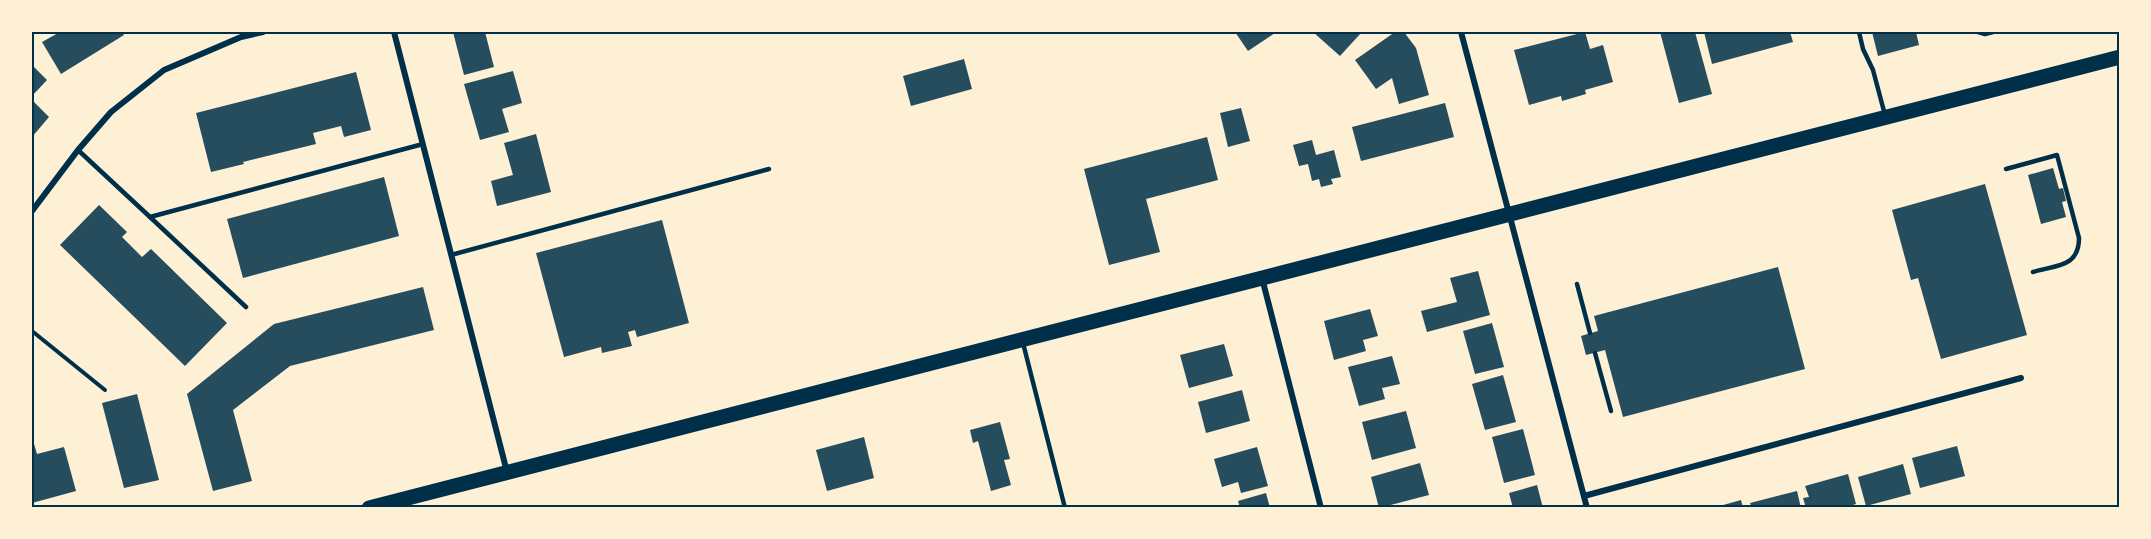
<svg xmlns="http://www.w3.org/2000/svg" width="2151" height="539" font-family="Merriweather,serif">
	<style>
		.building { fill: #264d5e }
		.lines { fill: none; stroke-linecap: round; stroke-linejoin: round }
		.path { stroke: #003049; stroke-width: 4 }
		.service { stroke: #003049; stroke-width: 4.5 }
		.minor { stroke: #003049; stroke-width: 6 }
		.primary { stroke: #003049; stroke-width: 15 }
		.neatline { fill: none; stroke: #003049; stroke-width: 2 }
	</style>
	<rect width="100%" height="100%" fill="#fdf0d5"/>
	<g class="building">
		<polygon points="60,32 122,32 124,35 61,74 42,42"/>
		<polygon points="453,32 485,32 494,67 464,75"/>
		<polygon points="1235,32 1273,32 1275,33 1248,51"/>
		<polygon points="1313,32 1359,32 1361,33 1340,56"/>
		<polygon points="1395,32 1404,32 1416,48 1429,95 1399,104 1392,78 1376,89 1355,60"/>
		<polygon points="1585,32 1590,49 1603,45 1613,82 1585,90 1586,94 1562,101 1561,96 1529,105 1514,50"/>
		<polygon points="1660,32 1695,32 1712,94 1679,103"/>
		<polygon points="1704,32 1790,32 1793,42 1712,64"/>
		<polygon points="1872,32 1916,32 1919,45 1878,56"/>
		<polygon points="964,59 972,89 911,106 903,76"/>
		<polygon points="32,65 47,80 32,96"/>
		<polygon points="513,71 522,103 502,109 509,132 480,140 464,84"/>
		<polygon points="356,72 371,130 344,137 341,126 313,133 316,144 243,162 244,164 211,172 196,113"/>
		<polygon points="32,100 49,117 32,137"/>
		<polygon points="1445,103 1454,137 1361,161 1352,127"/>
		<polygon points="1241,108 1250,141 1228,147 1220,113"/>
		<polygon points="536,134 551,192 497,206 491,181 513,175 504,143"/>
		<polygon points="1207,137 1218,180 1146,199 1160,252 1109,265 1084,169"/>
		<polygon points="1312,140 1316,155 1334,150 1341,177 1331,179 1333,184 1321,187 1319,179 1312,181 1308,164 1299,166 1293,145"/>
		<polygon points="2053,168 2059,189 2063,188 2066,201 2062,202 2066,217 2041,224 2028,175"/>
		<polygon points="384,177 399,236 243,278 227,219"/>
		<polygon points="1985,184 2027,335 1941,359 1918,278 1911,280 1892,210"/>
		<polygon points="99,205 127,232 122,237 142,257 151,249 227,323 185,366 60,245"/>
		<polygon points="662,220 689,323 637,337 635,330 628,332 632,346 602,353 601,347 564,357 536,253"/>
		<polygon points="1778,267 1805,369 1623,417 1605,350 1586,355 1581,336 1598,331 1594,316"/>
		<polygon points="1478,271 1490,315 1427,332 1421,311 1457,302 1450,278"/>
		<polygon points="423,287 434,330 290,366 233,410 252,481 213,491 187,394 274,324"/>
		<polygon points="1370,309 1378,336 1363,340 1366,351 1334,360 1324,321"/>
		<polygon points="1492,323 1504,367 1475,374 1463,331"/>
		<polygon points="1224,344 1233,376 1189,388 1180,355"/>
		<polygon points="1392,356 1400,384 1382,388 1385,399 1359,406 1348,367"/>
		<polygon points="1503,375 1516,422 1485,430 1472,384"/>
		<polygon points="1242,390 1250,421 1206,433 1198,402"/>
		<polygon points="137,394 159,480 124,488 102,403"/>
		<polygon points="1406,411 1416,448 1372,460 1362,422"/>
		<polygon points="1000,422 1010,459 1004,460 1011,485 991,491 978,441 973,443 970,430"/>
		<polygon points="1523,429 1535,475 1504,483 1492,437"/>
		<polygon points="32,437 37,454 64,447 76,491 32,503"/>
		<polygon points="864,437 874,478 827,491 816,450"/>
		<polygon points="1957,446 1965,476 1920,488 1912,458"/>
		<polygon points="1257,447 1268,486 1241,493 1238,482 1222,487 1214,459"/>
		<polygon points="1420,463 1429,495 1379,508 1371,477"/>
		<polygon points="1903,464 1911,494 1866,506 1858,477"/>
		<polygon points="1848,474 1856,504 1843,508 1806,508 1803,498 1809,497 1805,486"/>
		<polygon points="1537,485 1543,508 1513,508 1509,493"/>
		<polygon points="1797,491 1801,508 1752,508 1750,503"/>
		<polygon points="1266,493 1270,508 1240,508 1238,501"/>
		<polygon points="1741,500 1743,508 1716,508 1716,507"/>
	</g>
	<g class="lines">
		<polyline class="path" points="32,331 105,390"/>
		<g class="service">
			<polyline points="1859,32 1863,49 1873,70 1885,115"/>
			<polyline points="1978,32 1985,34 1993,32"/>
			<polyline points="78,150 150,217 423,144"/>
			<path d="M2006 169 2057 155 2079 238C2079 267 2057 265 2033 272"/>
			<polyline points="150,217 246,307"/>
			<polyline points="451,255 769,169"/>
			<polyline points="1577,284 1590,333"/>
			<polyline points="1023,343 1065,508"/>
			<polyline points="1595,353 1611,411"/>
		</g>
		<g class="minor">
			<polyline points="394,32 507,472"/>
			<polyline points="1461,32 1587,508"/>
			<polyline points="32,211 78,150 111,112 164,70 241,37 263,32"/>
			<polyline points="1262,278 1321,508"/>
			<polyline points="1584,496 2021,378"/>
		</g>
		<polyline class="primary" points="369,508 2120,57"/>
	</g>
	<rect width="2151" height="539" fill="none" stroke="#fdf0d5" stroke-width="66"/>
	<rect x="33" y="33" width="2085" height="473" class="neatline"/>
</svg>
